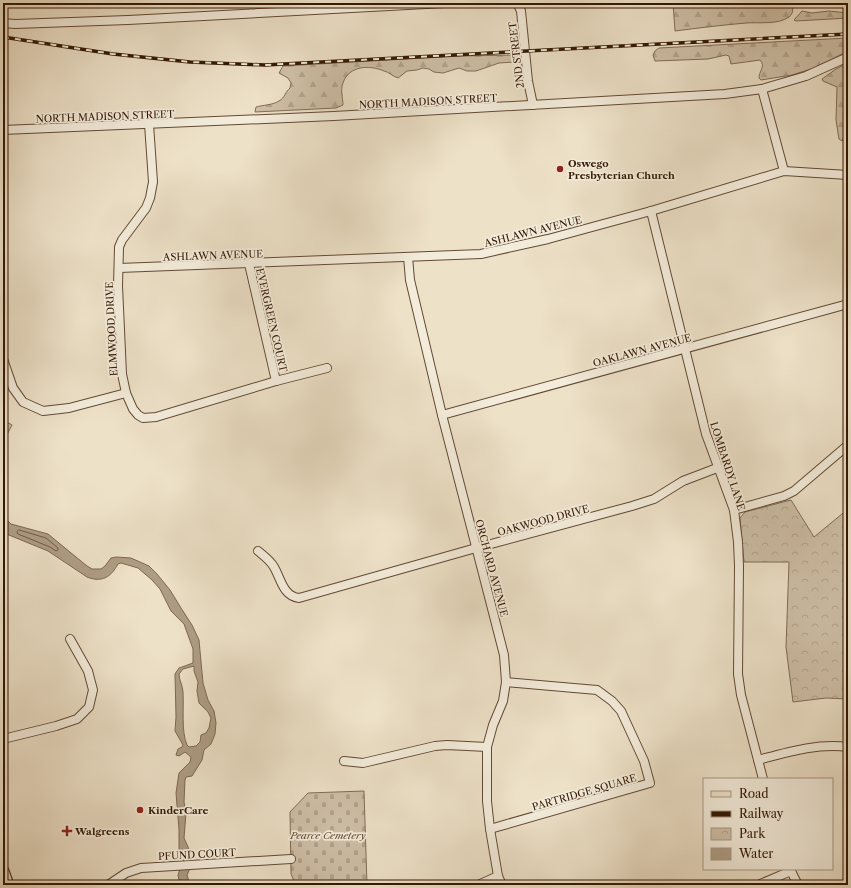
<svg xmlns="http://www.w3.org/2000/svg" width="851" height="888" font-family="'Libre Caslon Text',serif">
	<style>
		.forest { fill: url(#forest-firs); stroke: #816c55 }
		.cemetery { fill: url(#cemetery-stones); stroke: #816c55 }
		.park { fill: url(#park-crowns); stroke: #816c55 }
		.pitch { fill: #cebfa7; stroke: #816c55 }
		.water { fill: #ae9d85; stroke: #7d6851; fill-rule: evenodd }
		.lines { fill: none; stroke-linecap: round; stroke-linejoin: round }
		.shore { stroke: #715a44; stroke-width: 1 }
		.minor-casing { stroke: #624a34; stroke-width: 10 }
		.major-casing { stroke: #341803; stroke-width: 13 }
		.minor { stroke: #f3ecdb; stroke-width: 8 }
		.major { stroke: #ede1c8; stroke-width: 11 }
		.rail-casing { stroke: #341803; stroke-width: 3.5 }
		.rail { stroke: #f3ecdb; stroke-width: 2; stroke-dasharray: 6; stroke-linecap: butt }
		.poi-dot { fill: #8f2418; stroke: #f3ecdb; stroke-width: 1.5 }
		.labels { text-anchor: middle; stroke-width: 3.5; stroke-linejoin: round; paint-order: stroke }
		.street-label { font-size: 10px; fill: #341803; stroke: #f3ecdb }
		.poi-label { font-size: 10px; font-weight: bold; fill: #341803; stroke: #f3ecdb; text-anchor: start }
		.park-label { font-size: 10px; font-style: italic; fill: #624a34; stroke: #f3ecdb }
	</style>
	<defs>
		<pattern id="forest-firs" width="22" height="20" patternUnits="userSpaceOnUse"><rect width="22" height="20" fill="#cebfa7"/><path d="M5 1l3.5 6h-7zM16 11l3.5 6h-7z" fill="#b2a38e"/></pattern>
		<pattern id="cemetery-stones" width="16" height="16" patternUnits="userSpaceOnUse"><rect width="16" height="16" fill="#cebfa7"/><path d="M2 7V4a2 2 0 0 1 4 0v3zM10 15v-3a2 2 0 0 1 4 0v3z" fill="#b2a38e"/></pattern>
		<pattern id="park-crowns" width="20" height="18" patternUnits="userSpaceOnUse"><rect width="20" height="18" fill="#cebfa7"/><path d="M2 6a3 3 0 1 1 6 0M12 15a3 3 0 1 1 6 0" fill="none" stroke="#b2a38e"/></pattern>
	</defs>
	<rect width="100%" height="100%" fill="#ede1c8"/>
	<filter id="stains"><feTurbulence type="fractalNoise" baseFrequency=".005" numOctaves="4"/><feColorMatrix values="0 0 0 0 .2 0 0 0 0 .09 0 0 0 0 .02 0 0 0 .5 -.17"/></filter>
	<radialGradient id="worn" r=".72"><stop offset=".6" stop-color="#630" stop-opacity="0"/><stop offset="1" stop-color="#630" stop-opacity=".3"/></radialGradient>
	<g class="forest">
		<path d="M673 3H791C793 8 794 13 789 17 778 25 758 22 746 23 722 25 698 28 675 31Z"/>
		<polygon points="802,11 812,13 829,11 848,13 848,18 796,21 794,20"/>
		<path d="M848 38V51L814 68 792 75 761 80 759 78C759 71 766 66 760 60L731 64 729 56 726 55 708 59 655 61 653 55 655 51 659 48Z"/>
		<path d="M516 55 515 62 499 63 476 71H467L459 68 443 73 434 72 429 69 423 68 417 70 407 71 398 78C392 76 389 72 384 71 370 65 349 65 343 83 340 90 343 98 343 105L336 108 255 112 256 107C263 105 273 105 279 101 285 98 285 92 290 88L291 83 288 78 279 73 283 66 460 56Z"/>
		<path d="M848 63C848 84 851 123 842 141L839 139 836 120 837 87 823 81 822 79 836 69Z"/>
	</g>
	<polygon class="cemetery" points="364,791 367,885 296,885 291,874 290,812 308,793"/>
	<polygon class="park" points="791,500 814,537 848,509 848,699 826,698 793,702 786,647 789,562 744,562 740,518 745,512"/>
	<polygon class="pitch" points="3,420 12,425 3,442"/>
	<path class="water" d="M3 516 11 524 48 534 87 566 92 569H101L105 566 111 558 116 557 131 558 149 566 157 574 170 590 181 608 192 625 199 640 203 683 208 700 214 711 216 723 215 734 211 744 204 750 202 760 192 776 186 777 185 780 184 802 186 813 184 838 188 847 190 858 193 862 187 875 190 885H180L178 875 180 869 179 861V829L176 793 179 773 190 762 191 757 185 752 179 756 176 755 178 749 182 747 183 745 175 731 176 717 175 674 179 668 193 663V649L184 624 171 611 160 589 152 580 138 568 121 563 118 564C111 577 102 583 87 577L48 551 4 533ZM194 666V671L198 682 197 691 199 703 208 712 211 718 209 728 206 733 201 735 200 742 196 746 189 747 187 745C181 731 184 708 183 692 183 686 179 680 179 674L183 669Z"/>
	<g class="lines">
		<polygon class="shore" points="19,530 46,538 58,548 58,550 56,551 50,547 18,534 17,532"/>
		<g class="minor-casing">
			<g id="minor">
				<polyline points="517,3 521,11 528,81 533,105"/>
				<polyline points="3,23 15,24 128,20 445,3"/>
				<polyline points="762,89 784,171"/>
				<polyline points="149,124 153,182 150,198 146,208 122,240 119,247 118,286 122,374 126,393 133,409 138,415 143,418 156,417 276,381 327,368"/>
				<polyline points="3,130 334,116 725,94 762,89 806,76 848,57"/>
				<polyline points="651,211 706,434 734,510 738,542 739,566 738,674 741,695 763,779"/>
				<polyline points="408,257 410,280 442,415 504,655 506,682 503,701 493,725 487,747 487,801 490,829 498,876 502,885"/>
				<polyline points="249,264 276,381"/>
				<polyline points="119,268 481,254 548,239 651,211 784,171 848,175"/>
				<polyline points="3,359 13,388 23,402 43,411 69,408 126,393"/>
				<polyline points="442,415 848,304"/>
				<polyline points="734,510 784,496 794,491 848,445"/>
				<path d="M258 551C264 556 270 560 274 567 281 579 283 596 299 598L476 548 632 506 654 499 683 481 717 468"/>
				<polyline points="3,739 56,726 77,719 89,707 93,690 88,671 70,639"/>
				<path d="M758 760C788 752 817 743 848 747"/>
				<polyline points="344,761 363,763 435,746 447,745 487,747"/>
				<polyline points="490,829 650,783 644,761 621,711 612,701 597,690 506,682"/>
				<polyline points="790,869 798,885"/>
				<polyline points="108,885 126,873 141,868 291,859"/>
				<polyline points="478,885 498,876"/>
				<polyline points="758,885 791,871"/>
			</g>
		</g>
		<g class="major-casing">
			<polyline id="major" points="3,871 8,885"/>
		</g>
		<use href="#minor" class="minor"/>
		<use href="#major" class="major"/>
		<g class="rail-casing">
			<polyline id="rail" points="3,37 113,54 190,62 265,65 848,34"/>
		</g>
		<use href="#rail" class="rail"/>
	</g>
	<g class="poi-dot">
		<circle cx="560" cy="169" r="4"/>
		<circle cx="140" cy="810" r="4"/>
		<path d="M65 825h4v4h4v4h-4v4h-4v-4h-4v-4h4z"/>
	</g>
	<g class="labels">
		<g class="street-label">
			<text transform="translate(516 55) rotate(-97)" y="4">2ND STREET</text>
			<text transform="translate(428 101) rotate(-3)" y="4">NORTH MADISON STREET</text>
			<text transform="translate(105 116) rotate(-2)" y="4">NORTH MADISON STREET</text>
			<text transform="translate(533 231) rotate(-14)" y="4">ASHLAWN AVENUE</text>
			<text transform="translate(213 255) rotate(-2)" y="4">ASHLAWN AVENUE</text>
			<text transform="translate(272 320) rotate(77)" y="4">EVERGREEN COURT</text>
			<text transform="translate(111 329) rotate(-93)" y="4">ELMWOOD DRIVE</text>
			<text transform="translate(642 350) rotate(-15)" y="4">OAKLAWN AVENUE</text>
			<text transform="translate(728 466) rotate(72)" y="4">LOMBARDY LANE</text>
			<text transform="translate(543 520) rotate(-15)" y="4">OAKWOOD DRIVE</text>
			<text transform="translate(492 568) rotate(75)" y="4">ORCHARD AVENUE</text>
			<text transform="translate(584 792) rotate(-16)" y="4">PARTRIDGE SQUARE</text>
			<text transform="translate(197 854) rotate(-3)" y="4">PFUND COURT</text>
		</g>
		<g class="poi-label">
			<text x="568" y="167">Oswego<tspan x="568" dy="12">Presbyterian Church</tspan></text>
			<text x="148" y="814">KinderCare</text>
			<text x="75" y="835">Walgreens</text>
		</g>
		<g class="park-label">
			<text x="328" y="839">Pearce Cemetery</text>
		</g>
	</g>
	<rect width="851" height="888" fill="none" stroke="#ede1c8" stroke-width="16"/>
	<rect x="4" y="4" width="843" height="880" fill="none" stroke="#341803" stroke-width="2"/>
	<rect x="8" y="8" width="835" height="872" fill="none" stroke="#341803"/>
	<rect x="703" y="778" width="130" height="92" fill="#f3ecdb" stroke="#a79785"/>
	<rect x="711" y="791" width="20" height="6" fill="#ede1c8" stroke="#a79785"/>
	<text x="739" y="798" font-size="12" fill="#341803">Road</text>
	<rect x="711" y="811" width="20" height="6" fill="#341803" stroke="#a79785"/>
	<text x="739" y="818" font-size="12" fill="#341803">Railway</text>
	<rect x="711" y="828" width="20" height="12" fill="url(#park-crowns)" stroke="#a79785"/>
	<text x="739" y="838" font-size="12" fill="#341803">Park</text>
	<rect x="711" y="848" width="20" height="12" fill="#ae9d85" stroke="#a79785"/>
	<text x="739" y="858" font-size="12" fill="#341803">Water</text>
	<rect width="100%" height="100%" filter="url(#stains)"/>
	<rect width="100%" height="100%" fill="url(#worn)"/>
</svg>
